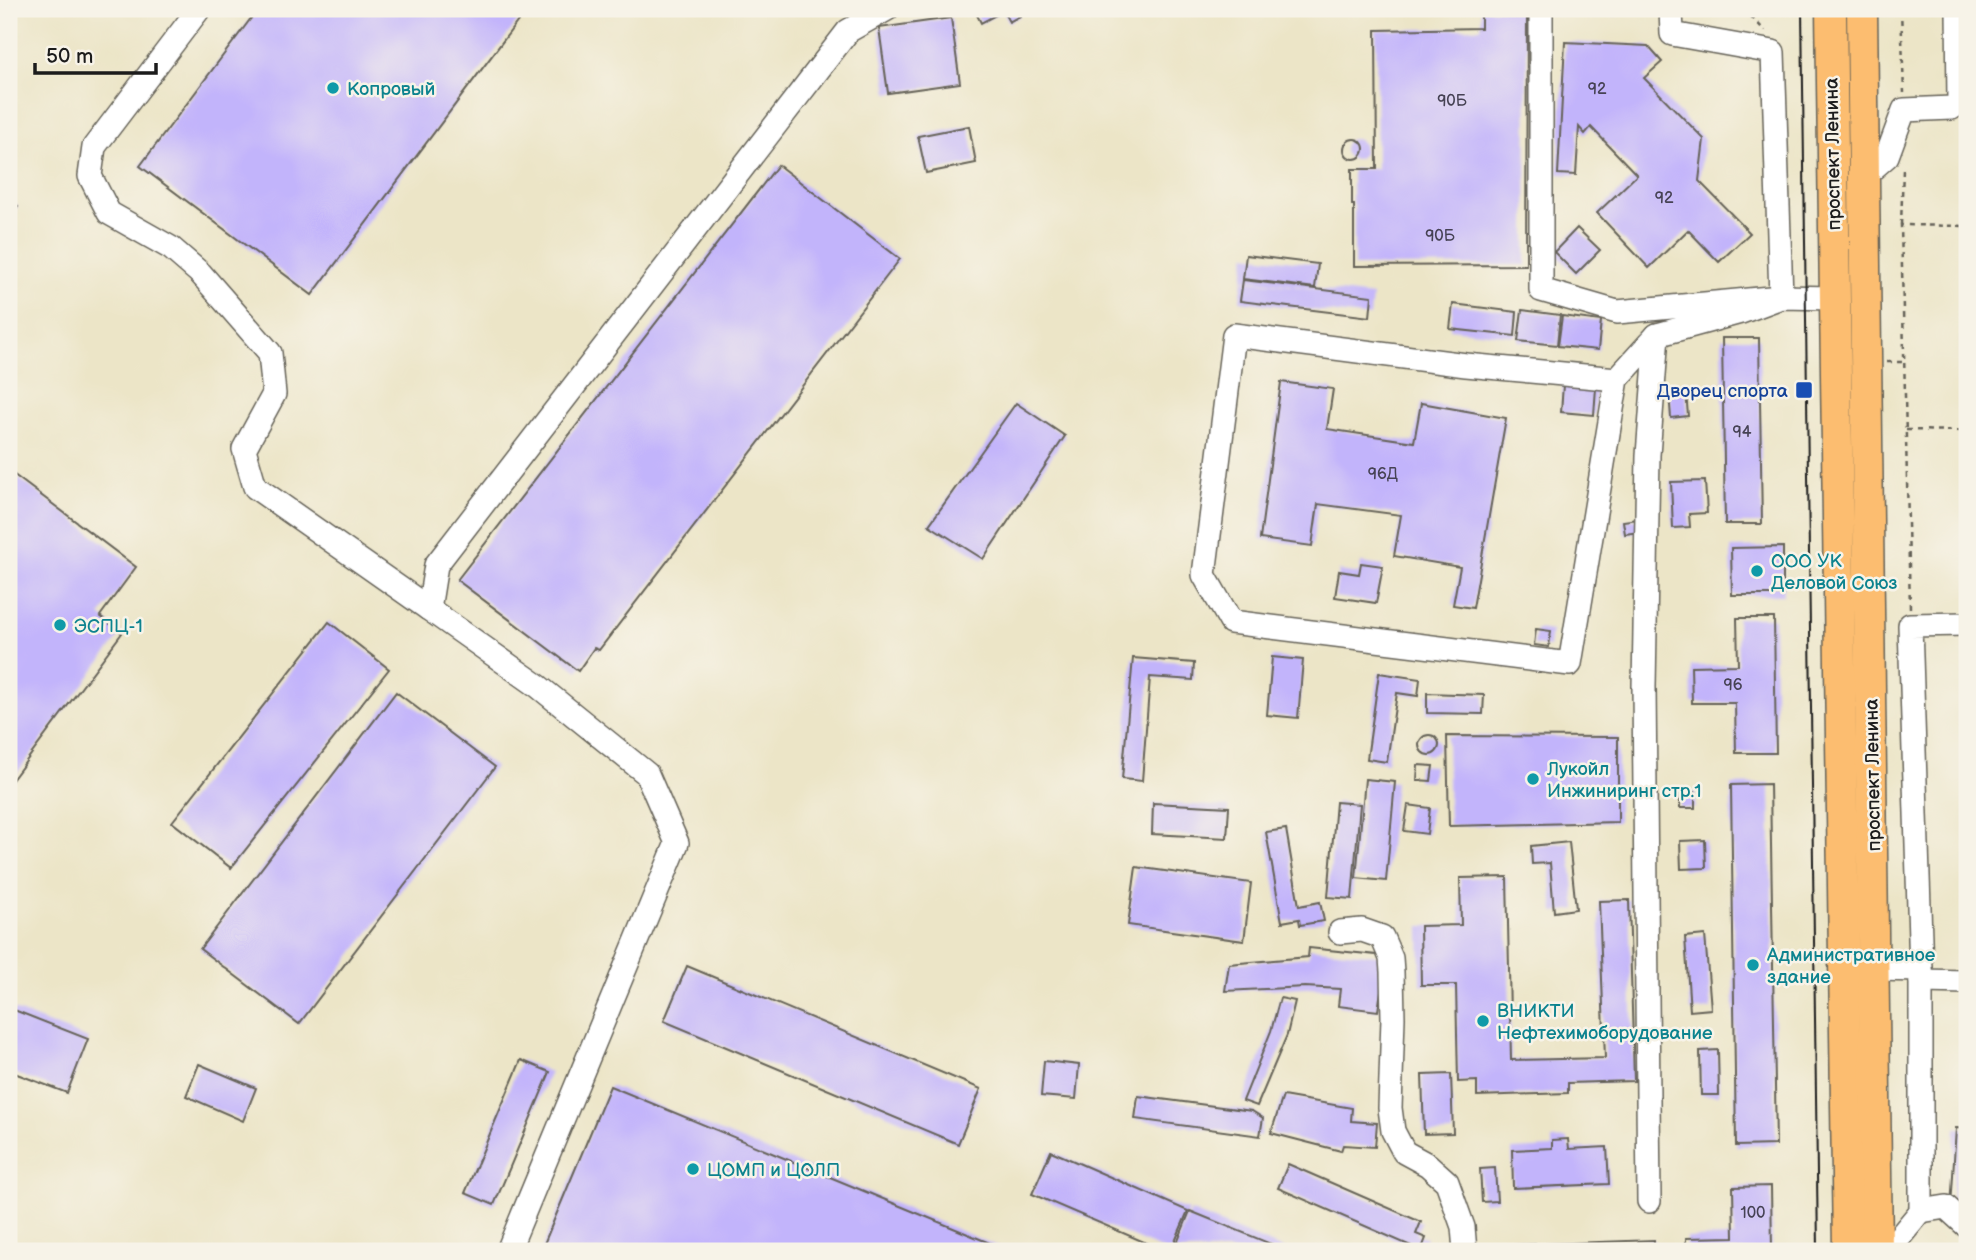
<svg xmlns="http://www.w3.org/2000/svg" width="1976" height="1260" font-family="'Balsamiq Sans',sans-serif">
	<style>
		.building { fill: #c2b4fb }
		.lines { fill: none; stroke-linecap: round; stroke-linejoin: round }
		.minor-casing { stroke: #656258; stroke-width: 26 }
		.major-casing { stroke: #656258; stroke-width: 33 }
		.path { stroke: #656258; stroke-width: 2.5; stroke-dasharray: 5 5; stroke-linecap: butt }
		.minor { stroke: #fff; stroke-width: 23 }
		.major { stroke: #fcbd6f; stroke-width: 30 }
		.tram { stroke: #1c1c1c; stroke-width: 2 }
		.culture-dot { fill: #0f9aa8; stroke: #f7f3e8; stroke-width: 2.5 }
		.transit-dot { fill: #1a4fb4; stroke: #f7f3e8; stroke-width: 2.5 }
		.labels { text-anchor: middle; stroke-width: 5; stroke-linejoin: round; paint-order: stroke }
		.number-label { font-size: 16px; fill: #464254 }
		.culture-label { font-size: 19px; fill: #0d838f; stroke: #f7f3e8; text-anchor: start }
		.street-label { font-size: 19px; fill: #1c1c1c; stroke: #f7f3e8 }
		.transit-label { font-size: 19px; fill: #164399; stroke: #f7f3e8; text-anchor: end }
	</style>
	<rect width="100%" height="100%" fill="#f7f3e8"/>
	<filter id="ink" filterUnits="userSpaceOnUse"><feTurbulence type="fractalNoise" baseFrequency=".0143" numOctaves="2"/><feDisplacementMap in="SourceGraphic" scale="14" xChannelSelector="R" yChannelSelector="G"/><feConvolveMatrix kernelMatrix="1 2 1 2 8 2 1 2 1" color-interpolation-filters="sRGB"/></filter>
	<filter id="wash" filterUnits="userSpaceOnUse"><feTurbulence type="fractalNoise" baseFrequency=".00686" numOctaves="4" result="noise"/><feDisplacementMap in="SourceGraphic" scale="28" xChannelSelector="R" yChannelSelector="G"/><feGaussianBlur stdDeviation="1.57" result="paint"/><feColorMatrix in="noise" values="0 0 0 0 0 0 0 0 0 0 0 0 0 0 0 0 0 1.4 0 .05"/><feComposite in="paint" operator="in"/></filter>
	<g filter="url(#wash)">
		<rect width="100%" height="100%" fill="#ece5c7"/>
		<g id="blocks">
			<g class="building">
				<polygon points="258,9 527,9 312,295 140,166"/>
				<polygon points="974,9 1016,9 1020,16 1009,22 1003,11 981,23"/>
				<polygon points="1481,9 1527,9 1526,265 1354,266 1354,205 1352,205 1352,169 1377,169 1376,30 1481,28"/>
				<polygon points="1580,9 1618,9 1617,16 1579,11"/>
				<polygon points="951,18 960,83 888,93 879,28"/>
				<polygon points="1565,42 1648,46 1662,62 1644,78 1704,139 1699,181 1750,233 1719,262 1688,230 1649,268 1597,213 1637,175 1591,127 1585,134 1579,127 1576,175 1558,174"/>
				<polygon points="969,126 976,163 926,173 918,136"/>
				<circle cx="1354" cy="149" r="10"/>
				<polygon points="778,165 900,259 599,650 594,648 578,671 457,580"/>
				<polygon points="9,199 18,206 9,217"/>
				<polygon points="1577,228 1600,250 1576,274 1554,252"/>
				<polygon points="1246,255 1318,264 1315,288 1243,279"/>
				<polygon points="1243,280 1372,296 1370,317 1240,301"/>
				<polygon points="1453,304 1517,312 1515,336 1450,329"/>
				<polygon points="1522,310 1560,315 1557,345 1518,341"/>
				<polygon points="1562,316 1601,321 1598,350 1558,346"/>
				<polygon points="1722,338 1759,338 1762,524 1725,524"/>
				<polygon points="1281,382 1333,389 1327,429 1414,442 1421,403 1506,418 1473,608 1453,605 1460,567 1394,556 1401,515 1318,504 1312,546 1260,539"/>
				<polygon points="1563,385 1596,388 1594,415 1561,412"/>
				<polygon points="1686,391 1688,416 1671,418 1669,392"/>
				<polygon points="1016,403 1065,436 983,559 929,525"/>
				<polygon points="9,471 136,567 100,616 122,633 9,784"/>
				<polygon points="1705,481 1707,513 1689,514 1690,527 1673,528 1671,482"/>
				<polygon points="1638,519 1639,532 1625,534 1623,521"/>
				<polygon points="1783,547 1783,595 1732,595 1731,548"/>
				<polygon points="1361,563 1383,566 1376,603 1335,597 1339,571 1359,574"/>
				<polygon points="1737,618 1774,618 1776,753 1736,753 1735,703 1692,703 1691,666 1738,665"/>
				<polygon points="329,622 389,669 231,868 172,822"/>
				<polygon points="1536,629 1551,631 1549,647 1534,645"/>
				<polygon points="1272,657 1303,660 1298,718 1267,715"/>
				<polygon points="1133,658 1194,663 1193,680 1150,677 1142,781 1122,779"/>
				<polygon points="1379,673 1420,679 1418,696 1397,693 1387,762 1367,759"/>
				<polygon points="396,692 495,767 299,1024 200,949"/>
				<polygon points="1427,693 1484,695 1483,714 1427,713"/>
				<circle cx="1429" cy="745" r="10"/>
				<polygon points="1447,736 1618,737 1618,822 1449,826"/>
				<polygon points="1418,765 1433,766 1431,781 1417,780"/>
				<polygon points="1365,779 1395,782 1386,881 1356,878"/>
				<polygon points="1770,784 1776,1145 1736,1146 1731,785"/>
				<rect x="1680" y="792" width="15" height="16"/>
				<polygon points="1336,802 1360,804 1352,899 1328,897"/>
				<polygon points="1153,803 1229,807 1227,838 1152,834"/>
				<polygon points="1408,805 1430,808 1427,834 1404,831"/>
				<polygon points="1286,829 1299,906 1320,902 1324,921 1300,925 1299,919 1282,922 1266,832"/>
				<polygon points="1705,840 1706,868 1681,869 1680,841"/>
				<polygon points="1569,842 1576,909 1554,912 1550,863 1532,864 1531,846"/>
				<polygon points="1136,867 1251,883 1244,941 1128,925"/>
				<polygon points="1507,877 1511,1060 1605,1058 1599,901 1629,900 1634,1081 1568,1083 1568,1093 1477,1096 1477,1081 1458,1082 1456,985 1421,985 1420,926 1461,925 1460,878"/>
				<polygon points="1705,935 1711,1009 1690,1011 1685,937"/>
				<polygon points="1309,948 1386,956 1378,1011 1338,1006 1340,989 1305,987 1225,991 1229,964 1308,957"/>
				<polygon points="687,966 981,1089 958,1144 664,1021"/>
				<polygon points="1280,998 1295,1001 1287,1035 1257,1106 1243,1101 1271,1031"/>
				<polygon points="9,1008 88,1039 67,1093 9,1071"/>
				<polygon points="1718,1050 1719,1095 1701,1095 1700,1051"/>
				<polygon points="521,1060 550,1072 494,1205 465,1193"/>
				<polygon points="1044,1061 1079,1065 1076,1099 1041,1096"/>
				<polygon points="199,1064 256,1088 243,1121 186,1096"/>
				<polygon points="1451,1074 1453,1133 1424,1134 1422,1075"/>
				<polygon points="610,1086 1009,1251 541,1251"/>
				<polygon points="1138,1096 1252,1111 1263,1118 1260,1136 1135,1119"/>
				<polygon points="1283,1096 1352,1108 1351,1121 1377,1123 1375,1147 1343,1145 1341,1151 1271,1133"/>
				<polygon points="1956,1128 1967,1129 1967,1207 1951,1207"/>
				<polygon points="1568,1139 1569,1149 1607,1147 1609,1184 1513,1188 1512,1150 1552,1148 1552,1140"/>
				<polygon points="1051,1151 1188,1211 1171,1251 1165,1251 1032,1194"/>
				<polygon points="1288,1164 1421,1222 1416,1234 1426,1238 1421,1251 1409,1251 1411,1246 1278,1188"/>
				<polygon points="1495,1168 1497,1201 1482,1202 1480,1169"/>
				<polygon points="1771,1186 1772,1251 1686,1251 1686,1238 1734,1237 1733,1187"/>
				<polygon points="1190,1211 1288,1251 1174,1251"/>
				<polygon points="1654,1240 1654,1251 1515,1251 1514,1245"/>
			</g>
		</g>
	</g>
	<g filter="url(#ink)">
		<use href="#blocks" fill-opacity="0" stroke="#656258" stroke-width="2"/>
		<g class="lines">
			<g class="minor-casing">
				<g id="minor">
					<polyline points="199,9 94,147 90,176 109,213 171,248 201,274 270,353 274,394 244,449 255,487 429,609"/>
					<polyline points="1541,9 1541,290 1617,312 1781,297 1834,298"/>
					<polyline points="1671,9 1672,34 1773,52 1781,297"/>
					<polyline points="1863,177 1887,156 1904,110 1952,108 1959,102 1958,9"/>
					<polyline points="1617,379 1570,664 1231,622 1204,575 1234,335 1466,365 1617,379 1657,335 1741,312 1781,297"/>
					<polyline points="1340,932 1362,930 1382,937 1391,958 1392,972 1393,1018 1390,1108 1393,1131 1404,1152 1428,1165 1447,1182 1463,1227 1465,1251"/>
					<polyline points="1875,969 1921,970 1921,1211 1897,1240 1877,1241"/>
					<polyline points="1921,970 1910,625 1967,624"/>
					<polyline points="1921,981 1967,982"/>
					<polyline points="1649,1201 1644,687 1648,455 1657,335"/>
					<polyline points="1921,1211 1946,1207 1967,1226"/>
					<polyline points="508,1251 677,843 647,774 538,686 429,609 436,565 848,31 887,9"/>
				</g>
			</g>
			<g class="major-casing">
				<g id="major">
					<polyline points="1831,9 1848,1251"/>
					<path d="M1862 9C1864 423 1874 837 1877 1251"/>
				</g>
			</g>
			<g class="path">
				<polyline points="1744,9 1765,31"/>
				<polyline points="1901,9 1904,93"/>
				<polyline points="1901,225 1903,169"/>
				<polyline points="1964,226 1967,344"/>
				<polyline points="1887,362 1905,362"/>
				<polyline points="1906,430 1967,431"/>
				<polyline points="1910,608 1901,225 1967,226"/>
			</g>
			<use href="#minor" class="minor"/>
			<use href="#major" class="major"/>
			<polyline class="tram" points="1802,9 1818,1251"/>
		</g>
	</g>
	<g class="culture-dot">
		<circle cx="333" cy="88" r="7"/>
		<circle cx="1757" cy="571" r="7"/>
		<circle cx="60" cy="625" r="7"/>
		<circle cx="1533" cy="779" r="7"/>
		<circle cx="1753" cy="965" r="7"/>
		<circle cx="1483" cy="1021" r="7"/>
		<circle cx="693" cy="1169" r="7"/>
	</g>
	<rect class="transit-dot" x="1795" y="381" width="18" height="18" rx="3.5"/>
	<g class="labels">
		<g class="number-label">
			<text x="1597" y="94">92</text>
			<text x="1452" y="106">90Б</text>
			<text x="1664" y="203">92</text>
			<text x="1440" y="241">90Б</text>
			<text x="1742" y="437">94</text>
			<text x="1383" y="479">96Д</text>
			<text x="1733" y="690">96</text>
			<text x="1753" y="1218">100</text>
		</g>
		<g class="culture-label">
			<text x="347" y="95">Копровый</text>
			<text x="1771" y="567">ООО УК<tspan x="1771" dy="22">Деловой Союз</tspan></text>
			<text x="74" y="632">ЭСПЦ-1</text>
			<text x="1547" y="775">Лукойл<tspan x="1547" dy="22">Инжиниринг стр.1</tspan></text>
			<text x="1767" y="961">Административное<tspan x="1767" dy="22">здание</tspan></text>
			<text x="1497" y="1017">ВНИКТИ<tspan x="1497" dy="22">Нефтехимоборудование</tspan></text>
			<text x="707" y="1176">ЦОМП и ЦОЛП</text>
		</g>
		<g class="street-label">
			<text transform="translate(1832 154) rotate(-91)" y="7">проспект Ленина</text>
			<text transform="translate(1872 775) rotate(-91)" y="7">проспект Ленина</text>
		</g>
		<g class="transit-label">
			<text x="1788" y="397">Дворец спорта</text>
		</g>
	</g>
	<rect width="1976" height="1260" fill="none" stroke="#f7f3e8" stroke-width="35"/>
	<path d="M35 63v10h121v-10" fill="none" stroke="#1c1c1c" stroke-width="3.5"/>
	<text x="46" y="63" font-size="21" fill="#1c1c1c" stroke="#f7f3e8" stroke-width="5" paint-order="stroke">50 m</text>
</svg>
